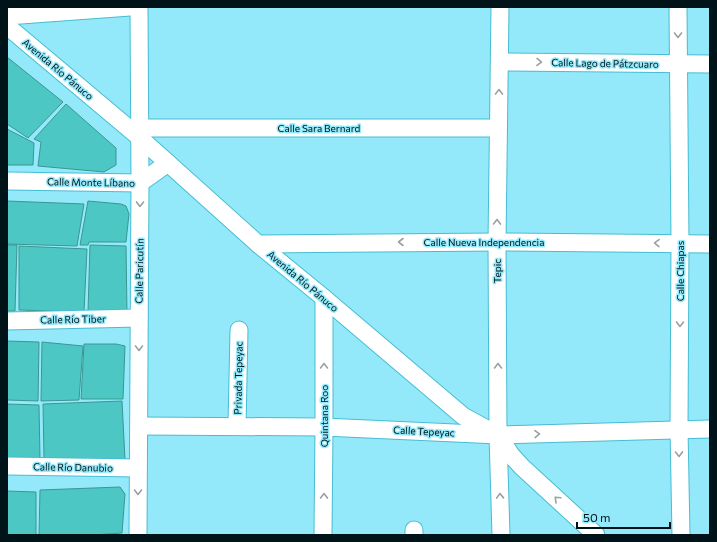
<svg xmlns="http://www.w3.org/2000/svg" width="717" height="542" font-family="Commissioner,sans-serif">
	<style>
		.building { fill: #4dc7c3; stroke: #3b9693 }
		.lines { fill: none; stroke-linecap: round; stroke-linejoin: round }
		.minor-casing { stroke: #47bdd2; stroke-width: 19 }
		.minor { stroke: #fff; stroke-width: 17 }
		.oneway { stroke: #99a1a3 }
		.labels { text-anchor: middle; stroke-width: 3; stroke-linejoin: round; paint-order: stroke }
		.street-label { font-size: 10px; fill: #001318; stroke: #93e9fa }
	</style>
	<rect width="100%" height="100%" fill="#93e9fa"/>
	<g class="building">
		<polygon points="7,57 63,102 28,138 7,124"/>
		<polygon points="66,104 116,148 116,165 104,172 38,166 41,142 34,139"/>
		<polygon points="7,129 34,143 33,165 7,165"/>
		<polygon points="7,201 84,204 77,246 7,244"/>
		<polygon points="88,201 121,204 126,206 129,214 126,242 89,242 88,245 80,245"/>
		<polygon points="7,245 17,245 15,311 7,311"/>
		<polygon points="90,245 126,246 127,313 88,312"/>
		<polygon points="19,246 87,249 84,312 19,310"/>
		<polygon points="7,341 39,342 38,401 7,400"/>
		<polygon points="42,342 83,346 79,400 41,401"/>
		<polygon points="84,344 116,344 125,346 123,399 81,399"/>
		<polygon points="122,401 125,460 44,458 43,404"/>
		<polygon points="7,404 39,405 40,459 7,458"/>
		<polygon points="120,487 125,494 122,533 93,535 39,535 40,490"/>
		<polygon points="7,491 36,492 36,535 7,535"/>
	</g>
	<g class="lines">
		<g class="minor-casing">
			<g id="minor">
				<polyline points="500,7 497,242 498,435 501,535"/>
				<polyline points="678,7 680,243 679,429 681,535"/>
				<polyline points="7,16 130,7"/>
				<polyline points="7,26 139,137 258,244 324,298 463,416 498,435 511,455 522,467 596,535"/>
				<polyline points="500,62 710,64"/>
				<polyline points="139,128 498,128"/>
				<polyline points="7,181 140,183 168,163"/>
				<polyline points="258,244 497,242 710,244"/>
				<polyline points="7,321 139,318"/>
				<polyline points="139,426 324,427 498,435 710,429"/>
				<polyline points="237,426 239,330"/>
				<polyline points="7,466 138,468"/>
				<polyline points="138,535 140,183 139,7"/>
				<polyline points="323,535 324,427 324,298"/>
				<polyline points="414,535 414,530"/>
			</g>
		</g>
		<use href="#minor" class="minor"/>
	</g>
	<defs><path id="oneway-chevron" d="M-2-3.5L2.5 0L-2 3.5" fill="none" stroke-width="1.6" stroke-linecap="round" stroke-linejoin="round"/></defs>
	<g class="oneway">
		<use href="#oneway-chevron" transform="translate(678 35) rotate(90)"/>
		<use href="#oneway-chevron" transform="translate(539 62) rotate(1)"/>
		<use href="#oneway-chevron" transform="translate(499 92) rotate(-89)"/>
		<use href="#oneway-chevron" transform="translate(140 204) rotate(91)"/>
		<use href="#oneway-chevron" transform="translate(497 222) rotate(-89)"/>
		<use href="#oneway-chevron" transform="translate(401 242) rotate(180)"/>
		<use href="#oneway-chevron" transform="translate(657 243) rotate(-179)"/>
		<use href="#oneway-chevron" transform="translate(680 324) rotate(91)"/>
		<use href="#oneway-chevron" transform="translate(139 348) rotate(90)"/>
		<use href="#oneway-chevron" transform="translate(324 366) rotate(-90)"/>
		<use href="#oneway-chevron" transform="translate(498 366) rotate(-90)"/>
		<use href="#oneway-chevron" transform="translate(537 434) rotate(-2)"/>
		<use href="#oneway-chevron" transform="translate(679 454) rotate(89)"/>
		<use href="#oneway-chevron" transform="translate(138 492) rotate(90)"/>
		<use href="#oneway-chevron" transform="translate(324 496) rotate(-89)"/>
		<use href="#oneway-chevron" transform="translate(500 496) rotate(-92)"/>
		<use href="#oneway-chevron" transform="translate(557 499) rotate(-137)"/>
	</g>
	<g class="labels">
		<g class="street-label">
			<text transform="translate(605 63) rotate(1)" y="4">Calle Lago de Pátzcuaro</text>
			<text transform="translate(58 69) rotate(40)" y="4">Avenida Río Pánuco</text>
			<text x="319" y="132">Calle Sara Bernard</text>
			<text transform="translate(91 182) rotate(1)" y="4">Calle Monte Líbano</text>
			<text x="484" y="246">Calle Nueva Independencia</text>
			<text transform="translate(139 271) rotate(-89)" y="4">Calle Paricutín</text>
			<text transform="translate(497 271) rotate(-90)" y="4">Tepic</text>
			<text transform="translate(680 271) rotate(-90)" y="4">Calle Chiapas</text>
			<text transform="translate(303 281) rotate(40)" y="4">Avenida Río Pánuco</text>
			<text transform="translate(73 319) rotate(-1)" y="4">Calle Río Tiber</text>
			<text transform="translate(238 378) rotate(-89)" y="4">Privada Tepeyac</text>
			<text transform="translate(324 416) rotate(-90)" y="4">Quintana Roo</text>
			<text transform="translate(424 431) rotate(3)" y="4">Calle Tepeyac</text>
			<text transform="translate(73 467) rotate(1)" y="4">Calle Río Danubio</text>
		</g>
	</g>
	<rect width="717" height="542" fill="none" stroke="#001318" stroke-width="16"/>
	<path d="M577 522v6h93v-6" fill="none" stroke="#001318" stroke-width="2"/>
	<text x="583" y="522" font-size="12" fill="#001318" stroke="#93e9fa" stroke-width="3" paint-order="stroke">50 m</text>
</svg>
